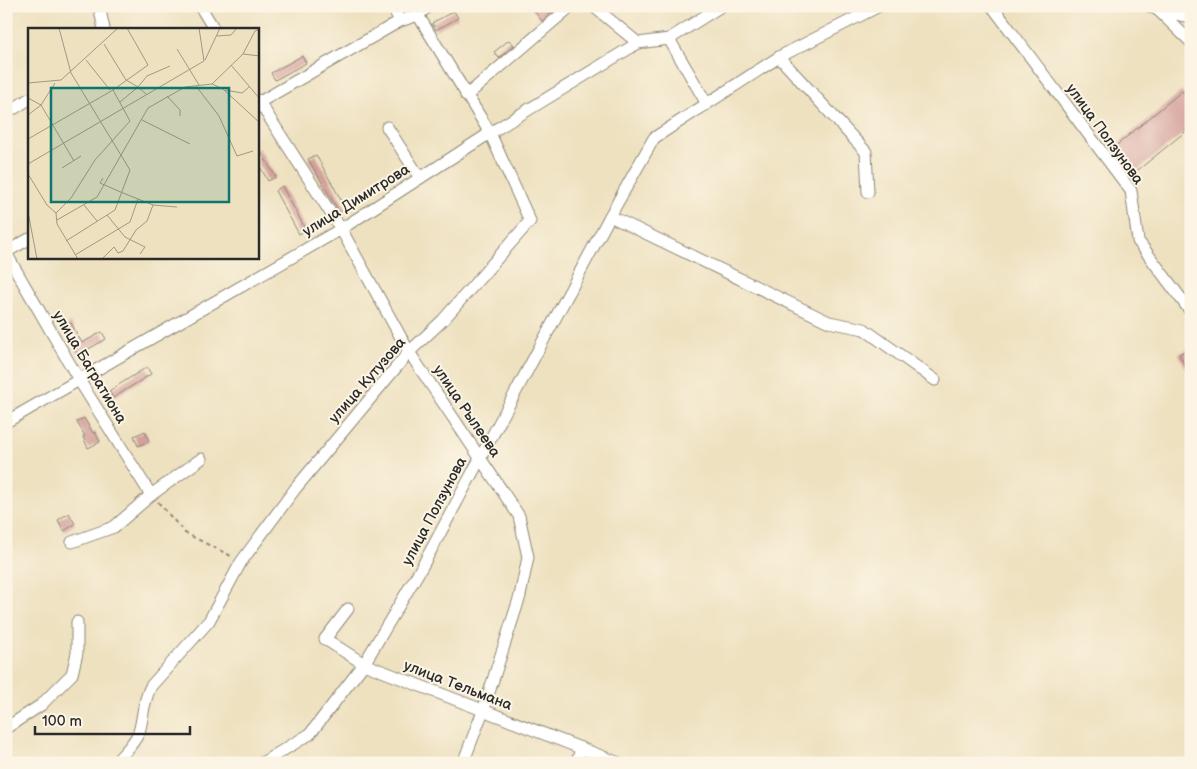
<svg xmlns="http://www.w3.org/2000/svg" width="1197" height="769" font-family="'Balsamiq Sans',sans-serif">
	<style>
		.building { fill: #d4a09b }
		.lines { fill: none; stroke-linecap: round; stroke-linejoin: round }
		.minor-casing { stroke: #8c8676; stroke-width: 13 }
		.path { stroke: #8c8676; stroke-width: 2; stroke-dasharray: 4 4; stroke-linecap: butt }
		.minor { stroke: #fff; stroke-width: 11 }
		.labels { text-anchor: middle; stroke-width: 4; stroke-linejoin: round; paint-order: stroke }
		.street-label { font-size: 15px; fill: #2b2b2b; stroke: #fcf5e5 }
		.inset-road { fill: none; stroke: #a09884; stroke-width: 1 }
		.view { fill: #0f766e; fill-opacity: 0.15; stroke: #0f766e; stroke-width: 2.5 }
		.inset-edge { fill: none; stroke: #2b2b2b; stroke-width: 2.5 }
	</style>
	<rect width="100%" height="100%" fill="#fcf5e5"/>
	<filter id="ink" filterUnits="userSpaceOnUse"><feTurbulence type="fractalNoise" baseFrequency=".02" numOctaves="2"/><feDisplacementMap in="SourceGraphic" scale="10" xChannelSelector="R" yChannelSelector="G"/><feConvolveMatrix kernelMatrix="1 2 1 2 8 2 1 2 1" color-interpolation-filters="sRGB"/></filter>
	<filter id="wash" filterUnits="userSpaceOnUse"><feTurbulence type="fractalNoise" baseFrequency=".0096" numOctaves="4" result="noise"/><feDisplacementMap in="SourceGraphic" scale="20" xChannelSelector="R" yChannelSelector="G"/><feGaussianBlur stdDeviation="1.12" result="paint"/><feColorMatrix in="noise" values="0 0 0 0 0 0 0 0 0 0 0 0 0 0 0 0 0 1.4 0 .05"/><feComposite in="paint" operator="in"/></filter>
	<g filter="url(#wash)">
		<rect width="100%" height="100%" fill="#eee1c0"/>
		<g id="blocks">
			<g class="building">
				<polygon points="530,6 559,6 542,21"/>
				<polygon points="454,11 458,18 436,30 432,23"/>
				<polygon points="509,40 514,45 499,58 494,52"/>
				<polygon points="302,56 306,63 275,80 271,73"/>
				<polygon points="1182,91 1191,101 1191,127 1133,174 1112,149"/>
				<polygon points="258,147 276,177 268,181 258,163"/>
				<polygon points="316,155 346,209 340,213 308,159"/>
				<polygon points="282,186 306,230 299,234 275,191"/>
				<polygon points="71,323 82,343 102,332 106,339 78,355 63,328"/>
				<polygon points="1191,348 1191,377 1179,354"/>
				<polygon points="147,367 151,374 113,398 109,391"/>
				<polygon points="84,418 93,433 95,432 100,442 88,448 83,437 85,436 77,422"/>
				<polygon points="145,431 149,441 138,446 134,436"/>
				<polygon points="69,513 75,524 64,531 58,520"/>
			</g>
		</g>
	</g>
	<g filter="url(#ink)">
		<use href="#blocks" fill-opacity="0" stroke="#8c8676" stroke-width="1"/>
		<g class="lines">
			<g class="minor-casing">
				<g id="minor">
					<polyline points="99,6 104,29"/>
					<polyline points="200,6 214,29"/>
					<polyline points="392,6 400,21"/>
					<polyline points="593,6 638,43"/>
					<polyline points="992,6 1131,191 1138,241 1191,312"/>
					<polyline points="1149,6 1158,10 1191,42"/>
					<polyline points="1159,11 1191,17"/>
					<polyline points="669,39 707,104"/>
					<polyline points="779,57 866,152 868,192"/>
					<polyline points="466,96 571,6"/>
					<polyline points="258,100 341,229 409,352 519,516 528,557 520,596 483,711 463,763"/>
					<polyline points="258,103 400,21 418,15 429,6"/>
					<polyline points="6,109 15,108 29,99"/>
					<polyline points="387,127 420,178"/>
					<polyline points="610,216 829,322 864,329 935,380"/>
					<polyline points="6,252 29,239"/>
					<polyline points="6,253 79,380 151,495"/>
					<polyline points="6,422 341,229 490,133 638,43 669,39 721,6"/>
					<polyline points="72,542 114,527 151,495 201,459"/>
					<polyline points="348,609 325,639 364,664 619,763"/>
					<polyline points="6,728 41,705 72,674 77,653 77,622"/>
					<path d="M115 763C124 753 134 744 139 732 144 715 142 704 151 686L209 621 241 562 295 489 409 352 443 320 530 221 490 133 418 15"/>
					<polyline points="262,763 310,734 364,664 423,565 610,216 654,138 779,57 879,6"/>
					<polyline points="577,763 581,748"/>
				</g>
			</g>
			<polyline class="path" points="158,502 185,533 231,556"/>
			<use href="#minor" class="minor"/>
		</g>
	</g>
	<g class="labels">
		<g class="street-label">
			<text transform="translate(1105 134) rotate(54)" y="5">улица Ползунова</text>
			<text transform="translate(356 200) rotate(-32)" y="5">улица Димитрова</text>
			<text transform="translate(90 367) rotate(59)" y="5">улица Багратиона</text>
			<text transform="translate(367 380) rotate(-49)" y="5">улица Кутузова</text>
			<text transform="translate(467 411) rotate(56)" y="5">улица Рылеева</text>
			<text transform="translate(434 511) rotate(-62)" y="5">улица Ползунова</text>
			<text transform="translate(458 685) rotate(21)" y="5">улица Тельмана</text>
		</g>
	</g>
	<g transform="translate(28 28)">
		<rect width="231" height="231" fill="#eee1c0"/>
		<path class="inset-road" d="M31 0 43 45 102 142 87 182 38 213M189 8 203 7 209 0M76 16 98 52 110 59 119 48 142 38M149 21 171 57M215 26 232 28M58 32 82 62M177 32 192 0M203 37 232 71M0 55 33 52 90 0M184 56 195 61 232 95M168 58 191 88 209 128 225 123M197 62 214 65 221 59M139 68 152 82V88M0 70 13 77 46 133M92 74 110 59 118 66M0 87 13 77 27 55M114 92 162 116M0 111 85 62 120 37 99 0M0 136 176 33 171 0M34 140 53 128M0 146 19 177 28 185 29 196 50 231M75 150 72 155 95 165 125 177 149 179M56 177 69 193M0 184 9 231M28 185 43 170 67 132 102 93 85 62M79 187 97 209 117 219 112 226M29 192 69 169 120 80 157 59 184 56 215 26 227 3 232 1M47 227 102 194 110 171M74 231 86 219 90 225 95 223 108 202 119 193 125 177"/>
		<path class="view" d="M23 60H201V174H23Z"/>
		<rect width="231" height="231" class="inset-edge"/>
	</g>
	<rect width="1197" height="769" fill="none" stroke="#fcf5e5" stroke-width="25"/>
	<path d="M35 726v8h155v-8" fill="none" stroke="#2b2b2b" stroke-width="2.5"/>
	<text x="42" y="726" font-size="15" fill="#2b2b2b" stroke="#fcf5e5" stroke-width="4" paint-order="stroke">100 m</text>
</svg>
